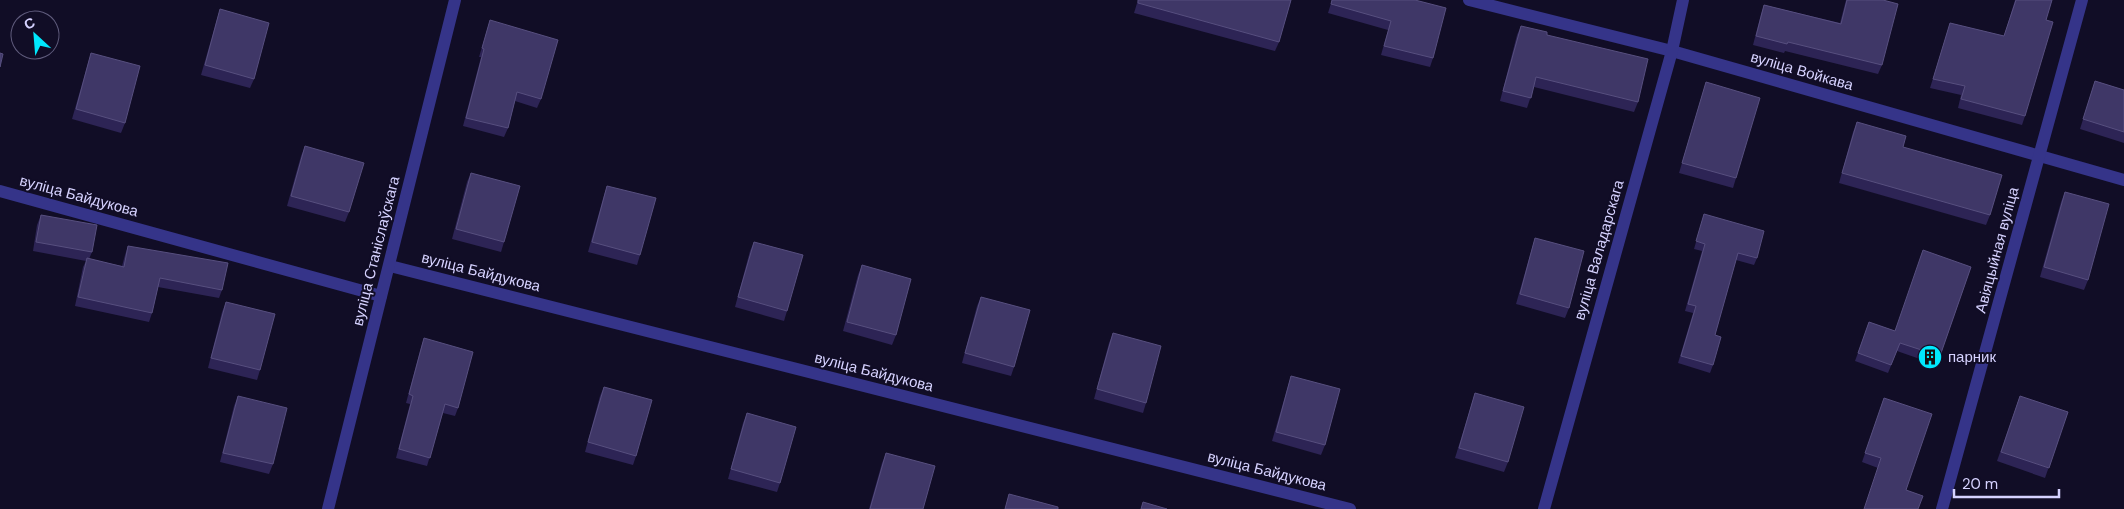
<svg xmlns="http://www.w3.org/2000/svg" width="2124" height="509" font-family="'DM Sans',sans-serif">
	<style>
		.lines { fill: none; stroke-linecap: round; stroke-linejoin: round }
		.street { stroke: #353489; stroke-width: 12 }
		.wall { fill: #2d2455 }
		.building { fill: #3f3767; stroke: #574f7f }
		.labels { text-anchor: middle; stroke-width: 4; stroke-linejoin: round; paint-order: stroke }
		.street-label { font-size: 15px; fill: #d6d2ff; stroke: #110d26 }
		.poi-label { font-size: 15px; fill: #d6d2ff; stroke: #110d26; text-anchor: start }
	</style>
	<rect width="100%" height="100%" fill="#110d26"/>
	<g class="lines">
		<g class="street">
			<polyline points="1469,0 1672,51 2124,180"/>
			<polyline points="0,191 381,296"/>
			<polyline points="390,266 1350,509"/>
			<polyline points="328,509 455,0"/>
			<polyline points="1544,509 1672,51 1683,0"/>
			<polyline points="1942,509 2082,0"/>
		</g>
	</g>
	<g class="wall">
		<polygon points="1138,0 1291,0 1279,42 1275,51 1134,13"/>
		<polygon points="1332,0 1415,0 1433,58 1430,67 1381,55 1388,30 1328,13"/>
		<polygon points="1846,0 1883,0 1882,65 1878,74 1785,51 1784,53 1753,45 1761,14 1764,5 1840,23"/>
		<polygon points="2015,0 2052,0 2046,20 2025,116 2022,125 1958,108 1961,95 1930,88 1950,23 2004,36"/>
		<polygon points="220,9 254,79 250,88 201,75 217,19"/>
		<polygon points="490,20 541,99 537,108 515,101 508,128 504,137 463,126 481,57 479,57"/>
		<polygon points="1521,26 1547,35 1638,102 1634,112 1534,87 1527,108 1500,101 1517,35"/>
		<polygon points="91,53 125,123 121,133 72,119 88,63"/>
		<polygon points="2095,81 2124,90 2124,143 2080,129"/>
		<polygon points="1706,82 1736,178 1733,188 1679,173"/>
		<polygon points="1857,122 1903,147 1990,215 1986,225 1839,183 1853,132"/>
		<polygon points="305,146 349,212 345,222 287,206 301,156"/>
		<polygon points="471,173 504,242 501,252 452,239 467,182"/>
		<polygon points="607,186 640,255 637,265 588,252 604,195"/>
		<polygon points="2065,192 2088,280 2084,290 2040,277 2061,202"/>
		<polygon points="1704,214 1757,258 1754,265 1736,260 1715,335 1713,365 1710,373 1678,363 1693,313 1685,311 1702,251 1694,249"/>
		<polygon points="41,215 92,252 89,259 122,266 125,255 128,246 222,290 219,298 158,287 152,313 149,322 75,306 83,267 86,261 33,251 37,225"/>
		<polygon points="1535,238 1569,308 1565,318 1516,304 1532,248"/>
		<polygon points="754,242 787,311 784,321 735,307 750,251"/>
		<polygon points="862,265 896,335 892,345 843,331 858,275"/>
		<polygon points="1971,267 1937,365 1897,351 1888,373 1855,361 1869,322 1895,331"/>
		<polygon points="981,297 1014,367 1011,376 962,363 977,306"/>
		<polygon points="226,302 260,370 257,380 208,368 222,312"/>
		<polygon points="1113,333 1146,403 1143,413 1094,399 1109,343"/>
		<polygon points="424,338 458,408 455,416 443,413 427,466 396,458 410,404 406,403 421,347"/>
		<polygon points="1291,376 1325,445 1321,455 1272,441 1288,386"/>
		<polygon points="604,387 636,456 633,465 585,452 600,396"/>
		<polygon points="1475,393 1508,462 1504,472 1455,458"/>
		<polygon points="238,396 273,464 269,474 220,462 234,406"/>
		<polygon points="2020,396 2068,412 2045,478 1997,461"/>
		<polygon points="1884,398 1906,490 1878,468 1862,462"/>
		<polygon points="747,413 780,483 777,492 728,479 743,423"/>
		<polygon points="886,453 923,509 869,509 882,463"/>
	</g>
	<g class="building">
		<polygon points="1138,0 1291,0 1279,42 1138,3"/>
		<polygon points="1332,0 1415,0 1446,8 1433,58 1384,46 1391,21 1331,4"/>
		<polygon points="1847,0 1883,0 1898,4 1882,65 1788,42 1787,44 1756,36 1764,5 1841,24"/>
		<polygon points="2016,0 2052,0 2046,20 2053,22 2025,116 1961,99 1965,86 1933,79 1950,23 2004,36"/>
		<polygon points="220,9 269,23 254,79 205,65"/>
		<polygon points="490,20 558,40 541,99 517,92 508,128 466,118 484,49 482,48"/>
		<polygon points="1521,26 1547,32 1547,35 1648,59 1638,102 1536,77 1531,98 1503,91"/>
		<polygon points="0,53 3,54 0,67"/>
		<polygon points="91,53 140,66 125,123 76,109"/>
		<polygon points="2095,81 2124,90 2124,132 2083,119"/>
		<polygon points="1706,82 1760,98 1736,178 1682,163"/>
		<polygon points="1857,122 1906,136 1903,147 2002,175 1990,215 1842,173"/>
		<polygon points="305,146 364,163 349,212 291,196"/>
		<polygon points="471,173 520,186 504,242 456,229"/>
		<polygon points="607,186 656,198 640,255 592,242"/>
		<polygon points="2065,192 2109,204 2088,280 2044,267"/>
		<polygon points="1704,214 1764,231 1757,258 1738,253 1715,335 1721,337 1713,365 1681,356 1696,306 1688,304 1705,244 1696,241"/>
		<polygon points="41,215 97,225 92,252 36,242"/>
		<polygon points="1535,238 1584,251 1569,308 1520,294"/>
		<polygon points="754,242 803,255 787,311 738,297"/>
		<polygon points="128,246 228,263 222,290 160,278 152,313 78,297 87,258 124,267"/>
		<polygon points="1923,250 1971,267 1940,356 1900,343 1891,365 1858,353 1869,322 1895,331"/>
		<polygon points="862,265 911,279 896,335 847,322"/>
		<polygon points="981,297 1030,310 1014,367 965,353"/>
		<polygon points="226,302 275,314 260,370 211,358"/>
		<polygon points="1113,333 1161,346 1146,403 1097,389"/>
		<polygon points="424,338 473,352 458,408 445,404 430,458 399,449 413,396 409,394"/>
		<polygon points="1291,376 1340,389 1325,445 1276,432"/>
		<polygon points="604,387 652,400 636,456 588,442"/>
		<polygon points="1475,393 1524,407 1508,462 1459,448"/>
		<polygon points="238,396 287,408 273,464 223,453"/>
		<polygon points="2020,396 2068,412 2049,468 2001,452"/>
		<polygon points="1884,398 1932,414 1906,490 1923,496 1918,509 1864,509 1881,458 1865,453"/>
		<polygon points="747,413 796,427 780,483 731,469"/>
		<polygon points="886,453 935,466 923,509 870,509"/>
		<polygon points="1009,494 1058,507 1058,509 1005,509"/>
		<polygon points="1143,502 1167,509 1141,509"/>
	</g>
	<defs>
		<g id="building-disc" transform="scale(1.25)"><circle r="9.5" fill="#00e8fd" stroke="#110d26"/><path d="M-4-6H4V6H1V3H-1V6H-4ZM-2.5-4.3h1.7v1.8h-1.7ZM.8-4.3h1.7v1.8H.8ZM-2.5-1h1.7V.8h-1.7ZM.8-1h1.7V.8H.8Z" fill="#111"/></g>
	</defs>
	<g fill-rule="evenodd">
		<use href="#building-disc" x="1930" y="357"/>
	</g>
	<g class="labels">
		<g class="street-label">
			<text transform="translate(1802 71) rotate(16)" y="5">вуліца Войкава</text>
			<text transform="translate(79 196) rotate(15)" y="5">вуліца Байдукова</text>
			<text transform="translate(1599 250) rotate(-74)" y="5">вуліца Валадарскага</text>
			<text transform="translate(1997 250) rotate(-75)" y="5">Авіяцыйная вуліца</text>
			<text transform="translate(376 251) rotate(-76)" y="5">вуліца Станіслаўскага</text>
			<text transform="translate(481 272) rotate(14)" y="5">вуліца Байдукова</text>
			<text transform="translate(874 372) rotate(14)" y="5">вуліца Байдукова</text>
			<text transform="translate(1267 471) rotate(14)" y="5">вуліца Байдукова</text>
		</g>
		<g class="poi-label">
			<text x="1948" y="362">парник</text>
		</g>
	</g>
	<g transform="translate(35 35) rotate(334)"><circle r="24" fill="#110d26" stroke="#605c7d"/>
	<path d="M0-4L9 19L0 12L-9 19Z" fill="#00e8fd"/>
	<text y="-8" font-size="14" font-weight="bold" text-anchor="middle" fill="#d6d2ff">С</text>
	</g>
	<path d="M1954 489v8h105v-8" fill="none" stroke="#d6d2ff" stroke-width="2.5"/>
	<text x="1962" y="489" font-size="15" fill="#d6d2ff" stroke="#110d26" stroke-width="4" paint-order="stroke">20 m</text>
</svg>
